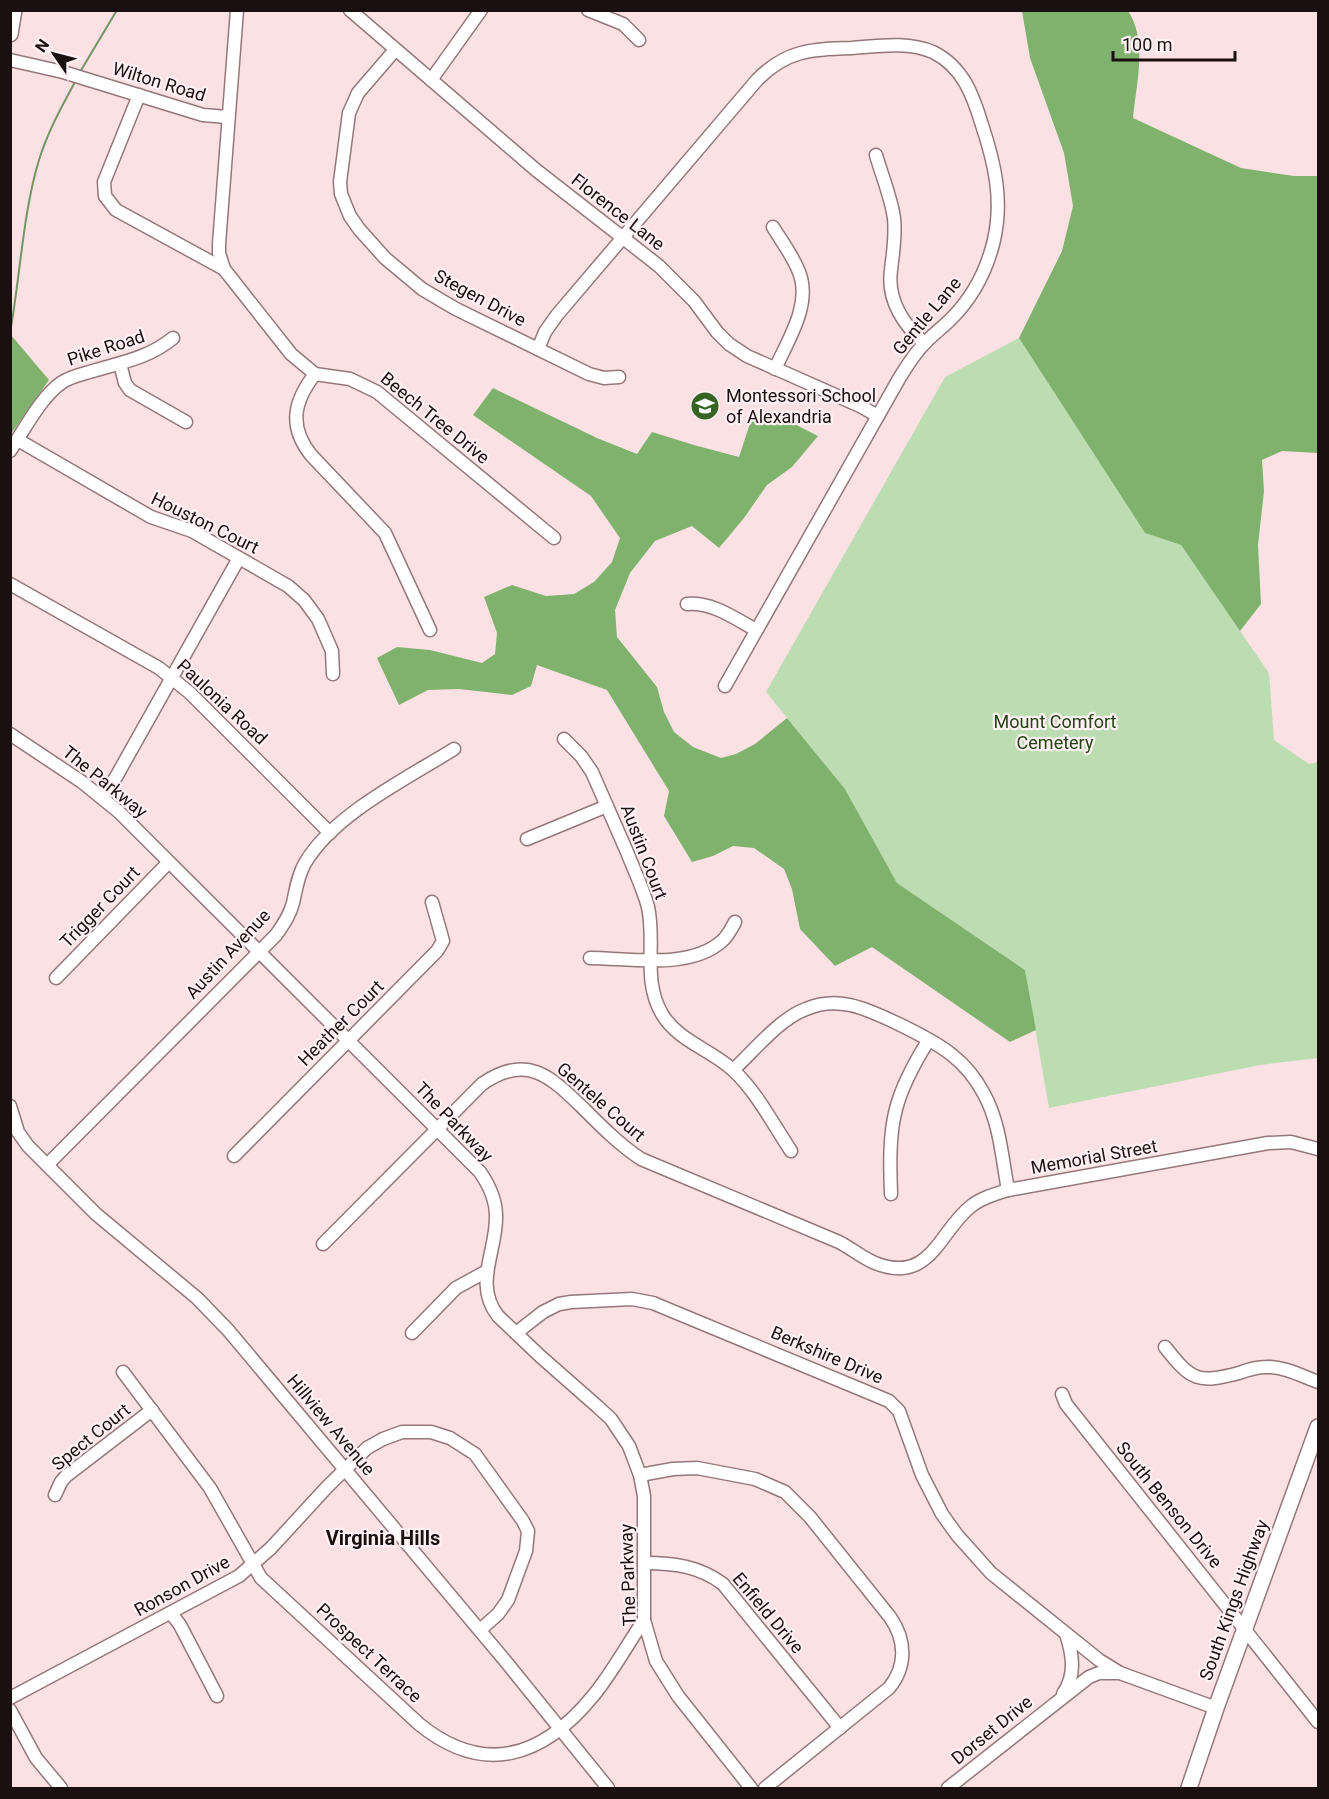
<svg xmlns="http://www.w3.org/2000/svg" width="1329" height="1799" font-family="Roboto,sans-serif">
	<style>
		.green { fill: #bcddb1 }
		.forest { fill: #7fb36d }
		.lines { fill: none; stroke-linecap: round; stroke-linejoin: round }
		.stream { stroke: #729562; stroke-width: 2 }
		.minor-casing { stroke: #94777a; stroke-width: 15 }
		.major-casing { stroke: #94777a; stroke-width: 18 }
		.minor { stroke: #fff; stroke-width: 12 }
		.major { stroke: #fff; stroke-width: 15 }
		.labels { text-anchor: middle; stroke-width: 4.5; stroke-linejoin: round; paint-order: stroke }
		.street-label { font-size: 18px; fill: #1b1011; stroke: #fff1f3 }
		.poi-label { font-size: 18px; fill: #1b1011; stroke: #fff1f3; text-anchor: start }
		.park-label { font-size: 18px; fill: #224413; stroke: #fff1f3 }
		.neighbourhood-label { font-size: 20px; font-weight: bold; fill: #1b1011; stroke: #fff1f3 }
	</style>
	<rect width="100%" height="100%" fill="#fbe1e3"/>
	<polygon class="green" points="1019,338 1145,533 1181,545 1269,673 1274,740 1309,764 1318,762 1318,1058 1260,1065 1049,1108 1025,970 897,883 845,789 766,692 945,377"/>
	<g class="forest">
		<path d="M1022 11H1128C1148 40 1136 85 1133 118L1241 168 1294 176H1318V453L1282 451 1262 460 1264 491 1258 545 1261 604 1240 631 1181 545 1145 533 1019 338 1062 251 1073 206 1064 153 1030 58Z"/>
		<polygon points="11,335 49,380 11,434"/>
		<polygon points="493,388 597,438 637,454 652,432 694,445 739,457 753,414 777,415 818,436 792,467 767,485 744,518 719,548 692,526 655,541 630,573 615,610 617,637 657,687 664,712 674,732 693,747 721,758 736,754 755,744 787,718 845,789 897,883 1025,970 1036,1030 1010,1042 872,947 835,966 800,929 792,889 784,869 754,848 733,846 713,856 692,862 664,816 669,791 607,690 537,665 531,686 512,695 459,689 428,690 399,705 377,658 397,647 430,650 482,663 495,654 497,633 484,597 512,585 546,596 574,594 594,582 612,562 620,538 591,496 473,415"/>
	</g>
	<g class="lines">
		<g class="stream">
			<polyline points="80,72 117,10"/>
			<path d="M10 333C20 278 23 212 39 160 48 131 62 106 76 80"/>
		</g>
		<g class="minor-casing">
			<g id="minor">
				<polyline points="237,10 219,244 219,253 224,269 291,354 315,374 350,379 377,392 554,538"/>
				<polyline points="350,10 536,170 659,266 694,301 717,332 729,344 747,356 860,406 878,416"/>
				<polyline points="588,10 623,24 639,40"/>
				<polyline points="395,50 358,93 349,113 340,182 341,194 350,216 359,229 385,258 422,289 456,309 589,374 604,378 619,377"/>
				<polyline points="10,60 63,72 203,115 227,117"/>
				<polyline points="431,80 481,10"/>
				<polyline points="139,95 104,182 105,196 116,210 224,269"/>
				<path d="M876 155C882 176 891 197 894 218 896 236 893 252 891 270 887 299 903 324 924 343"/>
				<path d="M773 227C782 242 793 256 799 272 812 304 788 340 775 369"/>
				<path d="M538 349 545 332 557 315 757 80C786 50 812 49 852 48 878 46 908 41 933 52 963 67 973 95 982 125 995 164 1003 200 994 240 987 270 972 298 951 319 942 328 932 335 924 344 914 354 907 366 900 377L725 686"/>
				<polyline points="120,364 125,383 130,390 186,422"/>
				<path d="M315 374C294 401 288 426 311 455L385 533 430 630"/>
				<polyline points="18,440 151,517 192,531 288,586 304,600 318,619 332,651 333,674"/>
				<path d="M10 451C24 430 41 397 61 383 71 376 84 374 96 370 124 362 150 357 173 338"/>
				<polyline points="10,584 159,668 190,693 330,833"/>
				<path d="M687 604C713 602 734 618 756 630"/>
				<path d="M10 734 82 782 119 812 480 1172C489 1185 496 1199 496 1216 497 1251 473 1284 498 1316L540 1356 598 1407 611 1419 629 1446 640 1475 644 1496V1620L656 1661 678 1696 751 1788"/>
				<path d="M564 739 581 756 592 772C604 799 615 825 627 852 634 870 643 888 648 907 656 943 642 980 662 1014 678 1041 710 1049 733 1070 756 1091 773 1124 791 1151"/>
				<polyline points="102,797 116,777 239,558"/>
				<polyline points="527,839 607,806"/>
				<path d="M590 958C629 958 690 970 722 941 728 936 731 929 735 922"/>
				<polyline points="56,978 169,862"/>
				<path d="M733 1070C754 1051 779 1019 806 1009 820 1003 836 1002 850 1005 874 1010 934 1040 952 1055 965 1065 976 1079 984 1094 1000 1123 1002 1158 1008 1190"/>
				<polyline points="10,1106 18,1132 28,1146 96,1214 197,1298 228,1330 507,1663 608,1788"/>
				<polyline points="234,1156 437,951 443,941 432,902"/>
				<path d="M47 1165 276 935C283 925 290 915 293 903 296 889 298 875 305 863 334 814 406 779 454 749"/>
				<path d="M891 1194C890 1166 889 1135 896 1109 902 1085 915 1062 928 1041"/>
				<path d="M323 1244 482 1084C528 1052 552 1078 585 1110 603 1128 620 1145 641 1159L839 1242C851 1248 862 1258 875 1263 930 1285 939 1232 970 1207 981 1198 995 1194 1008 1190L1268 1143 1291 1142 1318 1149"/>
				<polyline points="412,1333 456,1288 487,1271"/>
				<polyline points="516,1333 543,1312 559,1304 571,1302 632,1299 653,1303 677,1313 889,1401 899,1411 922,1475 942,1514 957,1535 991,1573 1099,1660 1120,1673 1216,1708"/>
				<path d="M1165 1347C1191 1380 1197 1384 1239 1373 1247 1370 1256 1367 1266 1367 1283 1366 1302 1376 1318 1382"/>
				<path d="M123 1372 210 1488 261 1578 419 1724C484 1777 543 1757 593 1696 612 1673 627 1645 644 1620"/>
				<polyline points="1062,1394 1066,1404 1318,1722"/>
				<path d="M640 1475 673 1469 697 1468 755 1479 785 1492 810 1517 890 1617C906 1640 907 1666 889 1688L765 1788"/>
				<polyline points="55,1495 61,1482 66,1476 152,1410"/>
				<path d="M644 1563C674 1563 699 1566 723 1584L840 1728"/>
				<polyline points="171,1613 180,1625 217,1696"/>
				<path d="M1063 1694C1076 1675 1073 1655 1066 1634"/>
				<polyline points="10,1698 239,1576 271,1548 327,1487 367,1448 383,1439 402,1432 431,1432 450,1438 475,1454 523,1521 528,1531 526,1551 508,1600 498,1614 480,1630"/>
				<polyline points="10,1710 36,1758 61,1788"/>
				<polyline points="948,1788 1089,1677 1099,1673 1120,1673"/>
			</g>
		</g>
		<g class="major-casing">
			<g id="major">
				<polyline points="10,34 14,10"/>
				<polyline points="1189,1788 1216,1708 1318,1427"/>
			</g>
		</g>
		<use href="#minor" class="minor"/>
		<use href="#major" class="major"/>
	</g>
	<defs>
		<g id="school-disc" transform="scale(1.5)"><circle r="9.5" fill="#366423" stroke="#fff1f3"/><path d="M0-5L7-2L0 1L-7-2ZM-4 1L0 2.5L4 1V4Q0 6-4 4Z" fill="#fff"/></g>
	</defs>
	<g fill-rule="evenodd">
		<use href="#school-disc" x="705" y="406"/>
	</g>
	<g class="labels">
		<g class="street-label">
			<text transform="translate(159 82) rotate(17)" y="6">Wilton Road</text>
			<text transform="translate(618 212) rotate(38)" y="6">Florence Lane</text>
			<text transform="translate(480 298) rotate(28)" y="6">Stegen Drive</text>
			<text transform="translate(927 316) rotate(-50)" y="6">Gentle Lane</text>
			<text transform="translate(106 348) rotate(-18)" y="6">Pike Road</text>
			<text transform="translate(435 418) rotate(39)" y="6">Beech Tree Drive</text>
			<text transform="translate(205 523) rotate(26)" y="6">Houston Court</text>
			<text transform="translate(222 702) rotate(43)" y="6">Paulonia Road</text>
			<text transform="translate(105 782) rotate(39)" y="6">The Parkway</text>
			<text transform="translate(644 852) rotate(69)" y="6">Austin Court</text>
			<text transform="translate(100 907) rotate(-46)" y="6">Trigger Court</text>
			<text transform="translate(228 954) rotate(-47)" y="6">Austin Avenue</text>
			<text transform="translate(341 1023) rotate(-45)" y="6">Heather Court</text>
			<text transform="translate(601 1102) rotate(41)" y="6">Gentele Court</text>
			<text transform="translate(454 1122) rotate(46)" y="6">The Parkway</text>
			<text transform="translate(1094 1157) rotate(-10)" y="6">Memorial Street</text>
			<text transform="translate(827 1355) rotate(23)" y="6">Berkshire Drive</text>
			<text transform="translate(331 1425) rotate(50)" y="6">Hillview Avenue</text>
			<text transform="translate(91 1437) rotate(-39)" y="6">Spect Court</text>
			<text transform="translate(1169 1505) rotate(51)" y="6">South Benson Drive</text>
			<text transform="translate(628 1575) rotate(-92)" y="6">The Parkway</text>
			<text transform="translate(182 1586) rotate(-29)" y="6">Ronson Drive</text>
			<text transform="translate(1234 1600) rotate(-70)" y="6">South Kings Highway</text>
			<text transform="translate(768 1613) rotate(50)" y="6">Enfield Drive</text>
			<text transform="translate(369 1653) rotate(43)" y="6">Prospect Terrace</text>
			<text transform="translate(992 1730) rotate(-39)" y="6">Dorset Drive</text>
		</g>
		<g class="poi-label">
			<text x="726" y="402">Montessori School<tspan x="726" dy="21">of Alexandria</tspan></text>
		</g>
		<g class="park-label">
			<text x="1055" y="728">Mount Comfort<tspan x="1055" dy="21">Cemetery</tspan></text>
		</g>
		<g class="neighbourhood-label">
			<text x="383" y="1545">Virginia Hills</text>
		</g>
	</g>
	<rect width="1329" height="1799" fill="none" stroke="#1b1011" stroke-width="24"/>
	<g transform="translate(54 54) rotate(305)" stroke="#fff1f3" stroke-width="4.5" paint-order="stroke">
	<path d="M0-4.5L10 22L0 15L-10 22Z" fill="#1b1011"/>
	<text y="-9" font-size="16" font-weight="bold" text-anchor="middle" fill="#1b1011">N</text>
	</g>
	<path d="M1113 51v9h122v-9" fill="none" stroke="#1b1011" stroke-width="3"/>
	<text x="1122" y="51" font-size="18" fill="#1b1011" stroke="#fff1f3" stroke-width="4.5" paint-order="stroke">100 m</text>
</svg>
